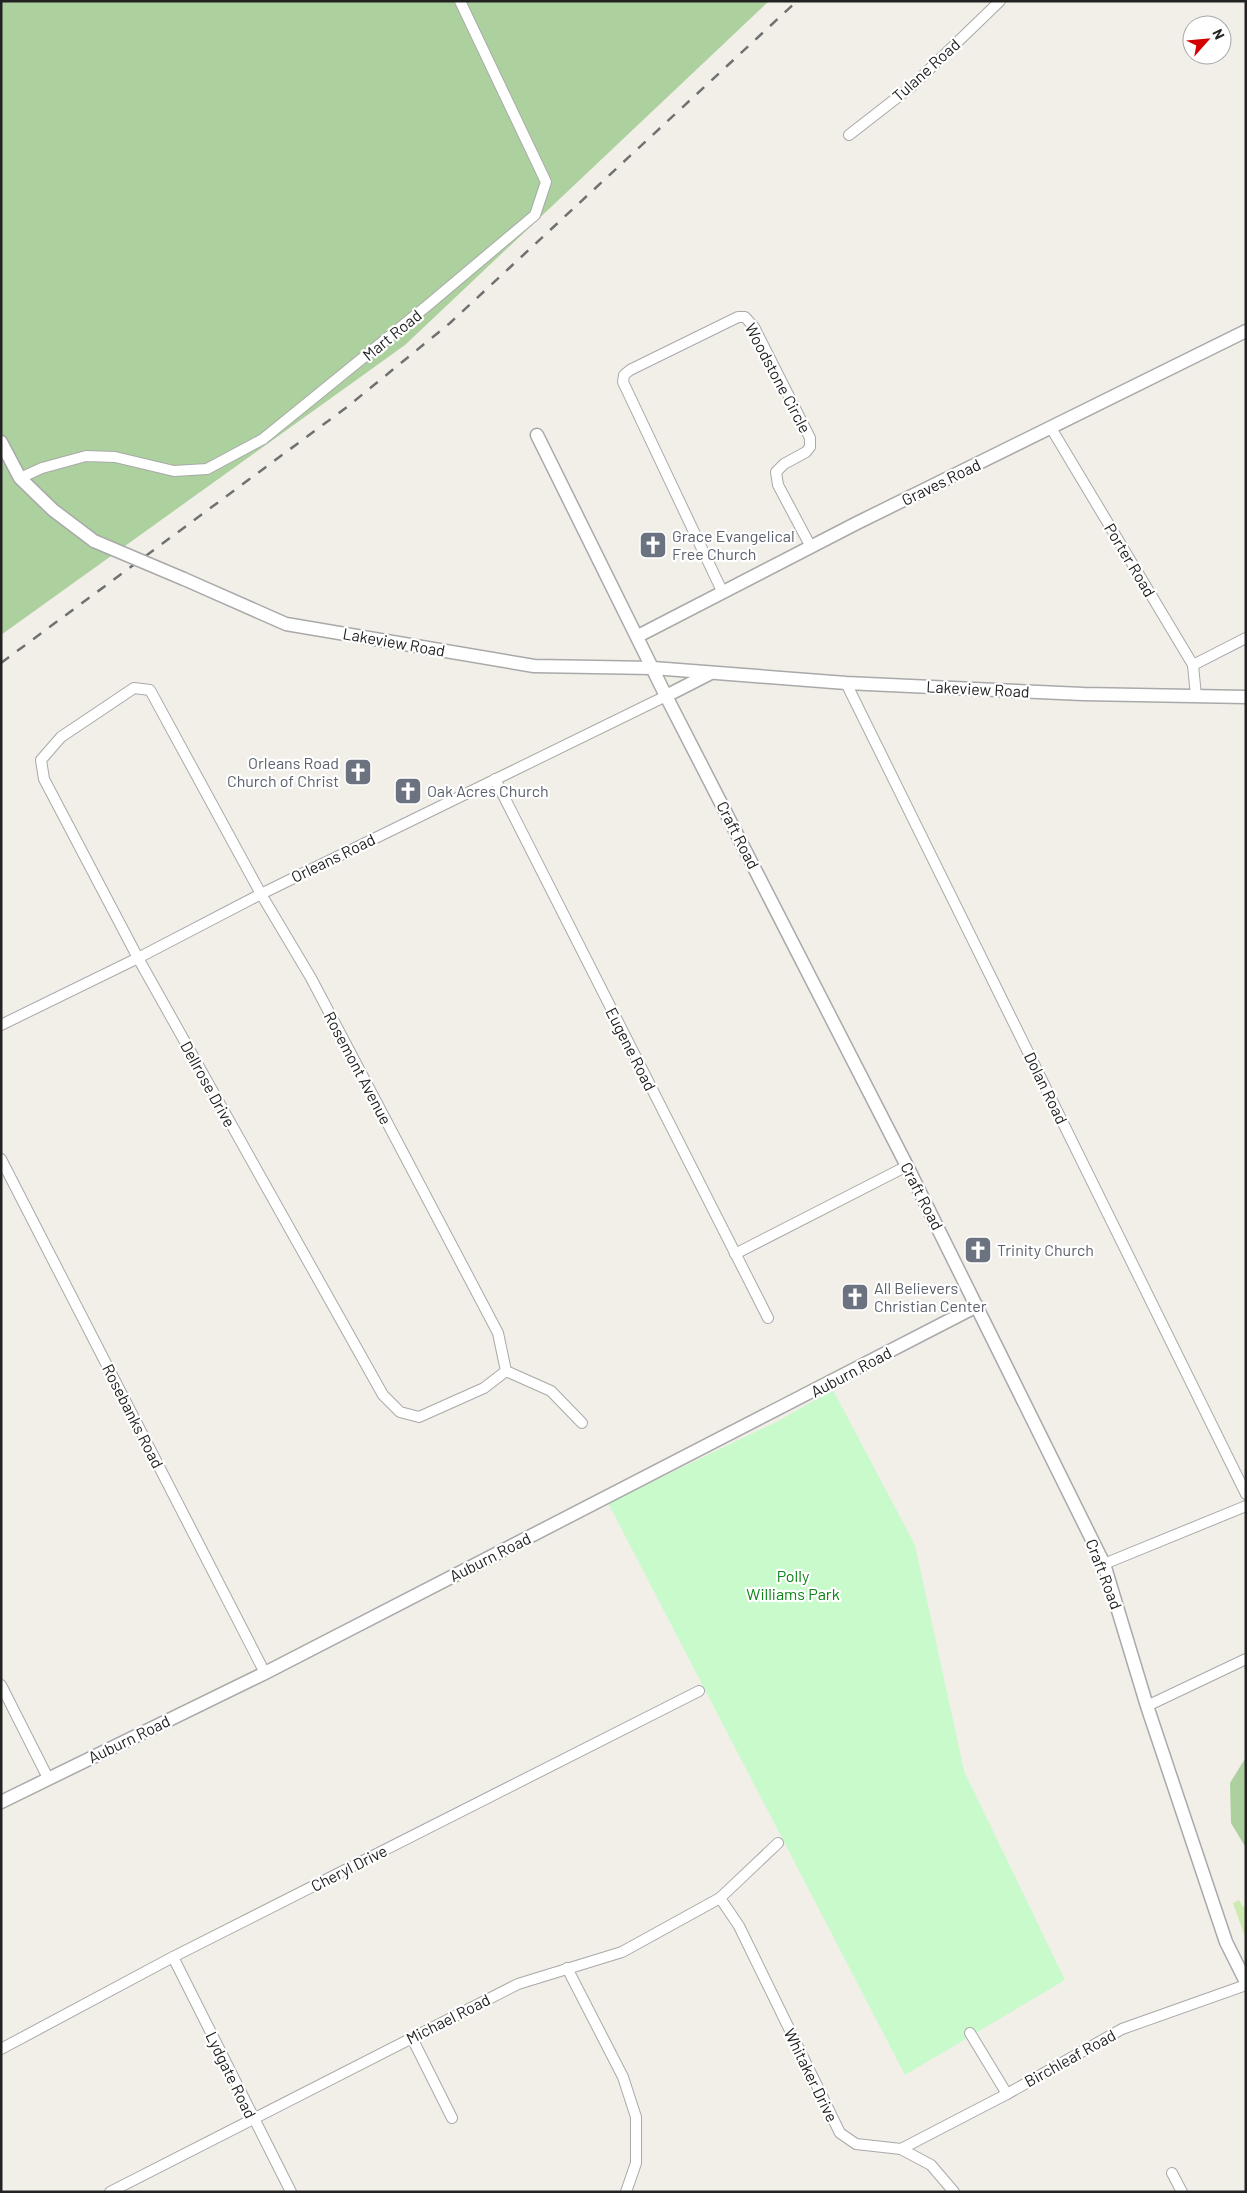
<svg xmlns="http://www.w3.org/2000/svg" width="1247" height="2193" font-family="Barlow,sans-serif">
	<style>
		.grass { fill: #cdebb0 }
		.forest { fill: #add19e }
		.park { fill: #c8facc }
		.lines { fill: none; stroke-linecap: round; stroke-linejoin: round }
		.minor-casing { stroke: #a9a9a9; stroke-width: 12 }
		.tertiary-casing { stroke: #a9a9a9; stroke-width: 15 }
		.minor { stroke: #fff; stroke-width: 10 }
		.tertiary { stroke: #fff; stroke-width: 12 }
		.rail { stroke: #707070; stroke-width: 2.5; stroke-dasharray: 10 10; stroke-linecap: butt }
		.tertiary-bridge-casing { stroke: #a9a9a9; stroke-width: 15; stroke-linecap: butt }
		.tertiary-bridge { stroke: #fff; stroke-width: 12 }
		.labels { text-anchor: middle; stroke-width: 4.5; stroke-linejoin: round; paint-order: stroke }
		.street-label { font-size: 16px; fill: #222; stroke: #fff }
		.worship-label { font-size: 16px; fill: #5b616d; stroke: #fff; text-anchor: start }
		.park-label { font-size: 16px; fill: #0c8416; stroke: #fff }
	</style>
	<rect width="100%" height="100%" fill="#f2efe9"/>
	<polygon class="grass" points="1239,1900 1243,1907 1246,1905 1246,1940 1233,1903"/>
	<g class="forest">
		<polygon points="1,1 769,1 405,345 1,635"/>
		<polygon points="1246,1757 1246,1848 1231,1823 1230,1783"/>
	</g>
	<polygon class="park" points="833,1390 915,1545 964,1771 1065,1980 905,2075 608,1503 778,1421"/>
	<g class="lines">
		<g class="minor-casing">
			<g id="minor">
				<polyline points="849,135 912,86 1000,1"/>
				<polyline points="1051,428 1193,665 1196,696"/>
				<polyline points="20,478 42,468 86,456 115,457 174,471 207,469 263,439 428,305 535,215 546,182 460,1"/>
				<polyline points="722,591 623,382 624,375 630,370 738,317 745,317 754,327 810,438 810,447 806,452 784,464 776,472 778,485 811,547"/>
				<polyline points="1193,665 1246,638"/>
				<polyline points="846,683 1246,1494"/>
				<polyline points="495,779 768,1318"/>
				<polyline points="1,1025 138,958 261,894 666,696"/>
				<polyline points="1,1159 265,1673"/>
				<polyline points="735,1254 907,1166"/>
				<polyline points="506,1371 484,1388 419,1417 400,1412 383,1395 138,958 44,779 41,760 61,737 134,688 150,690 261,894 311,978 498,1333 506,1371 551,1391 582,1423"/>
				<polyline points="1104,1564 1246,1506"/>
				<polyline points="1,1685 48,1778"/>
				<polyline points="1147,1706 1246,1659"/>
				<polyline points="720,1898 739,1926 840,2133 856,2144 901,2149 931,2165 954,2192"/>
				<polyline points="173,1957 291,2192"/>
				<polyline points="567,1968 623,2077 636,2117 636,2163 626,2192"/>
				<polyline points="970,2033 1007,2094"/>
				<polyline points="412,2038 452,2118"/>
				<polyline points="1,2049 173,1957 699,1691"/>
				<polyline points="901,2149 1007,2094 1122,2029 1246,1985"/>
				<polyline points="1172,2173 1182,2192"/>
				<polyline points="110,2192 518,1984 622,1952 720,1898 778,1843"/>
			</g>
		</g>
		<g class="tertiary-casing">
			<g id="tertiary">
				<polyline points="537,435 666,696 907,1166 1104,1564 1147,1706 1226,1942 1246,1982"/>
				<polyline points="1,442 20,478 53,510 94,541"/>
				<polyline points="184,579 286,624 534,666 653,668 846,683 1083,694 1246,697"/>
				<polyline points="638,636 857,523 1246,331"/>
				<polyline points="666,696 709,674"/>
				<polyline points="1,1802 265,1673 977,1306"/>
			</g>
		</g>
		<use href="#minor" class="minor"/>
		<use href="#tertiary" class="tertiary"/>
		<polyline class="rail" points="1,663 347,407 450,323 797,1"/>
		<g class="tertiary-bridge-casing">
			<polyline id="tertiary-bridge" points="94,541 184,579"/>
		</g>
		<use href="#tertiary-bridge" class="tertiary-bridge"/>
	</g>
	<defs>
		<g id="church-square" transform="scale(1.4375)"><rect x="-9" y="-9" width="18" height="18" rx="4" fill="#6b7280" stroke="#fff"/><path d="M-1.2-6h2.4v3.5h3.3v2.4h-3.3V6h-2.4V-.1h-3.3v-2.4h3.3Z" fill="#fff"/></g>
	</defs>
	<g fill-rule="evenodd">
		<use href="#church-square" x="653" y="545"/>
		<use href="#church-square" x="358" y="772"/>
		<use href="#church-square" x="408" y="791"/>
		<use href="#church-square" x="978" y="1250"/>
		<use href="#church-square" x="855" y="1297"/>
	</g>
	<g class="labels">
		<g class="street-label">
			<text transform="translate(926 70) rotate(-42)" y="6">Tulane Road</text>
			<text transform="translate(392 335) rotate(-39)" y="6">Mart Road</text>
			<text transform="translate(778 378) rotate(62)" y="6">Woodstone Circle</text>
			<text transform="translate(941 482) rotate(-26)" y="6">Graves Road</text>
			<text transform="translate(1130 560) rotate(59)" y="6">Porter Road</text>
			<text transform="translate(394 642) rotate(10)" y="6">Lakeview Road</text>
			<text transform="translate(978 689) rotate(3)" y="6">Lakeview Road</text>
			<text transform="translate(738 835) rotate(63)" y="6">Craft Road</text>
			<text transform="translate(333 858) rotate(-26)" y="6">Orleans Road</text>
			<text transform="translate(631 1049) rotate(63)" y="6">Eugene Road</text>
			<text transform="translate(358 1068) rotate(62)" y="6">Rosemont Avenue</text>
			<text transform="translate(208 1084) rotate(61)" y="6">Dellrose Drive</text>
			<text transform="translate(1046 1088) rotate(64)" y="6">Dolan Road</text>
			<text transform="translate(922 1196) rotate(63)" y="6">Craft Road</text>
			<text transform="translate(851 1372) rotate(-28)" y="6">Auburn Road</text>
			<text transform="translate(133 1416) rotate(63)" y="6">Rosebanks Road</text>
			<text transform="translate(490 1557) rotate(-27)" y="6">Auburn Road</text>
			<text transform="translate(1104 1574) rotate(69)" y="6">Craft Road</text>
			<text transform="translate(129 1739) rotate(-26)" y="6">Auburn Road</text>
			<text transform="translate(349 1868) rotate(-27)" y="6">Cheryl Drive</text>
			<text transform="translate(448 2019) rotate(-27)" y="6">Michael Road</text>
			<text transform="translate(1070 2058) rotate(-29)" y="6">Birchleaf Road</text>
			<text transform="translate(231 2075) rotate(64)" y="6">Lydgate Road</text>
			<text transform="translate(811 2075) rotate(64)" y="6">Whitaker Drive</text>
		</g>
		<g class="worship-label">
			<text x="672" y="542">Grace Evangelical<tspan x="672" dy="18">Free Church</tspan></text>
			<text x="339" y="769" text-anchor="end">Orleans Road<tspan x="339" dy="18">Church of Christ</tspan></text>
			<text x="427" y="797">Oak Acres Church</text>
			<text x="997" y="1256">Trinity Church</text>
			<text x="874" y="1294">All Believers<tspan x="874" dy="18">Christian Center</tspan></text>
		</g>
		<g class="park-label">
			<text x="793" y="1582">Polly<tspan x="793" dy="18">Williams Park</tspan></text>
		</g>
	</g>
	<rect width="1247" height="2193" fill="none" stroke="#222222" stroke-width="5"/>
	<g transform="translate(1207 40) rotate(63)"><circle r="24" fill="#ffffff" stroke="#a7a7a7"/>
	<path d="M0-4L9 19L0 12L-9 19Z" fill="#d40000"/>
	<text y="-8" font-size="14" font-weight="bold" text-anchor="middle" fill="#222222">N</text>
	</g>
</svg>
